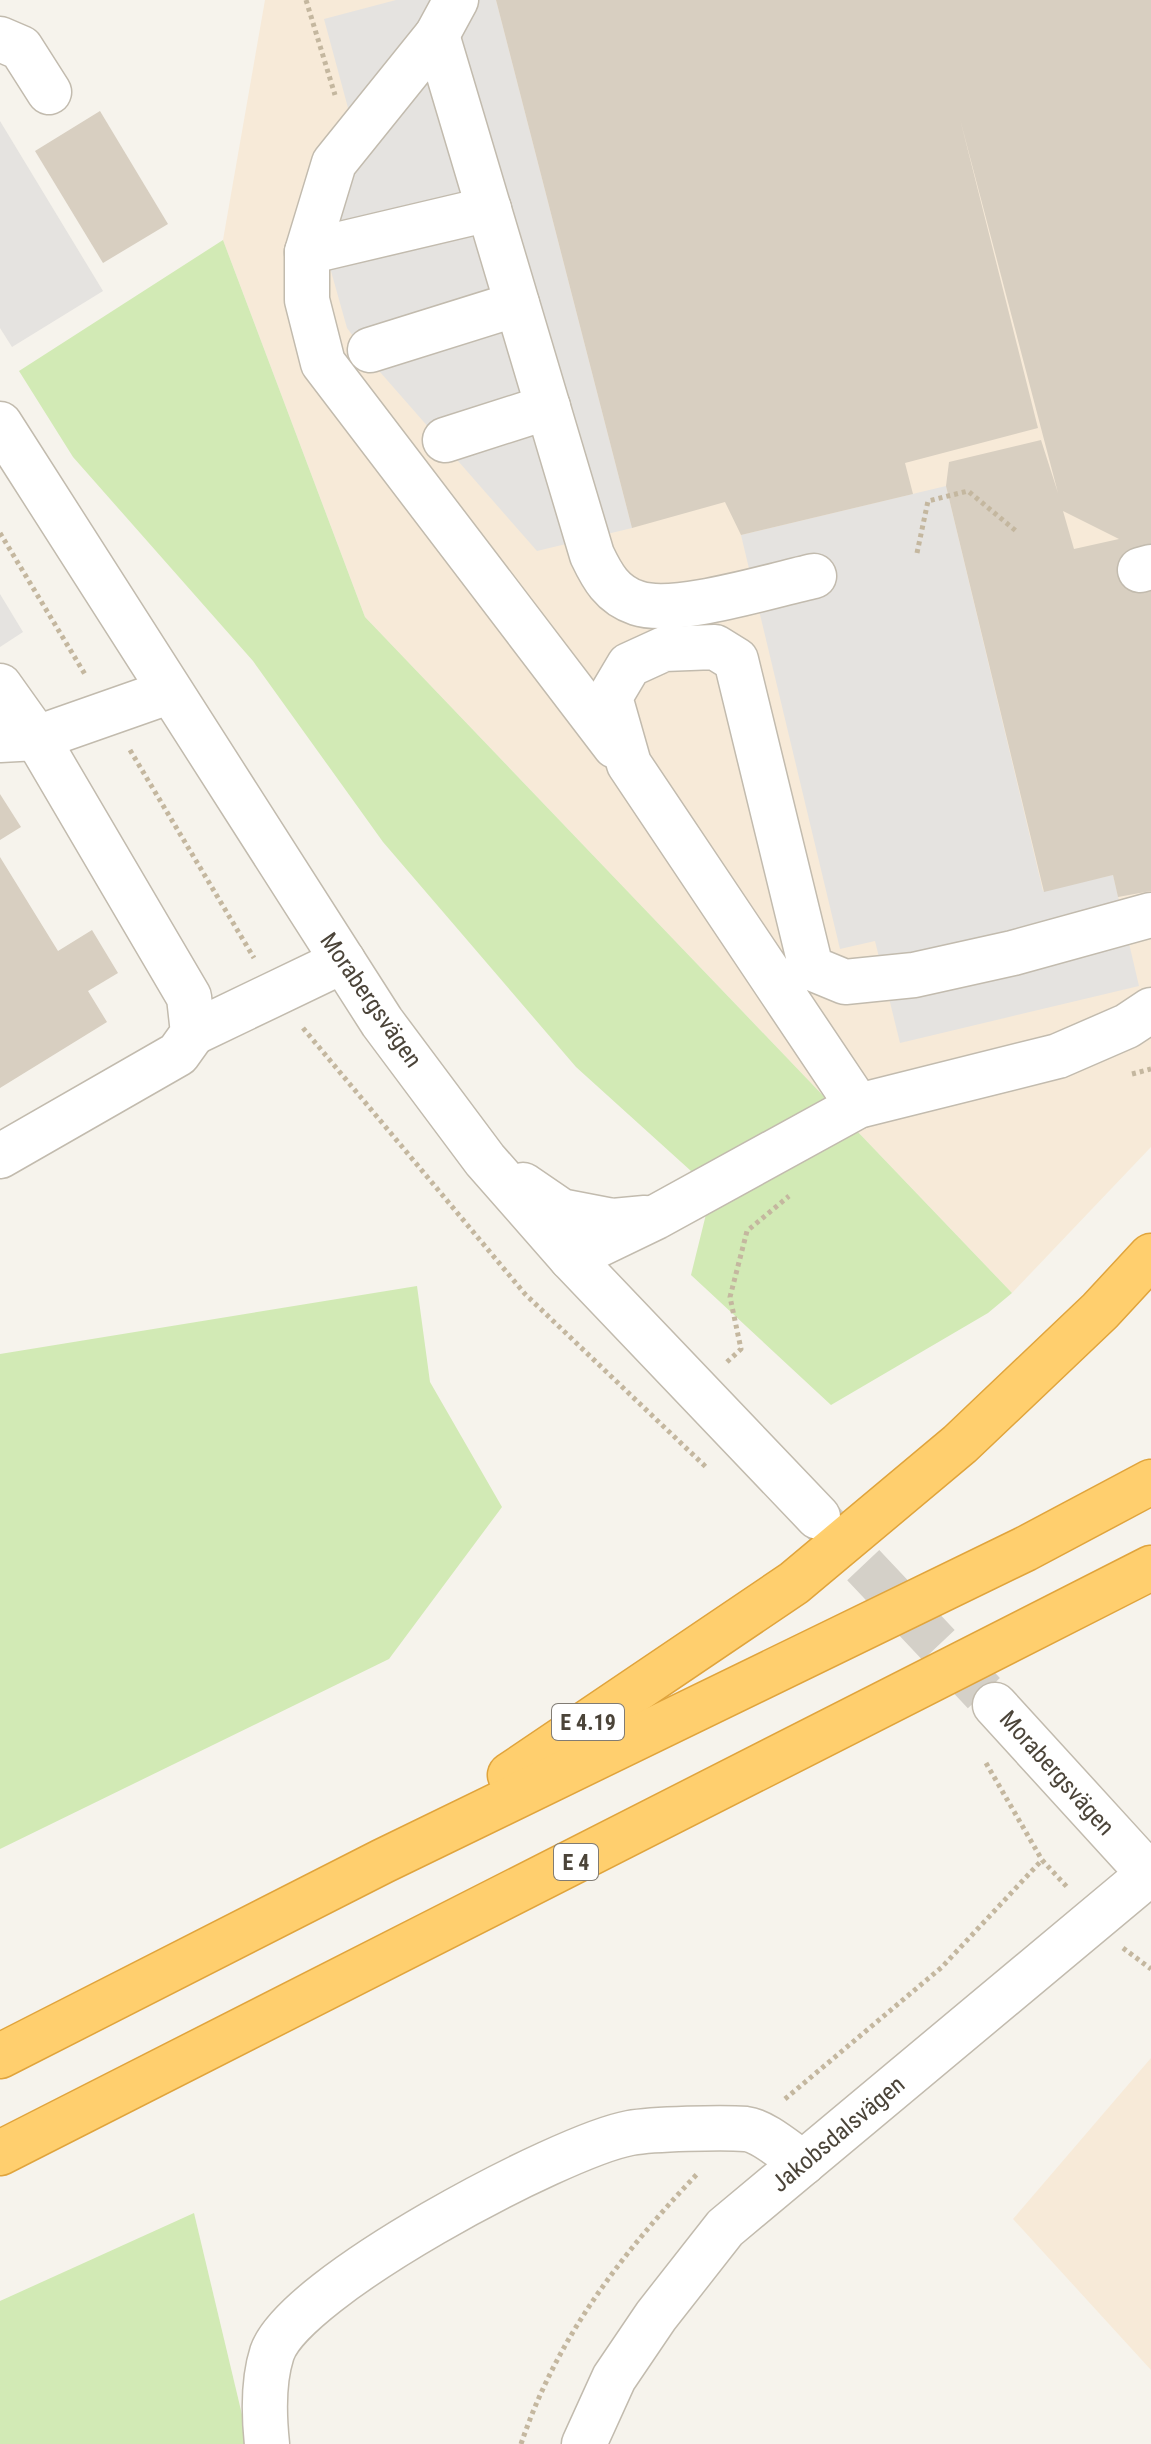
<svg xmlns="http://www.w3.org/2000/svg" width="1151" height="2444" font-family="'Roboto Condensed',sans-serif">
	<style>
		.commercial { fill: #f7ead8 }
		.green { fill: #d2eab5 }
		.parking { fill: #e5e3e0 }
		.building { fill: #d8cfc1; fill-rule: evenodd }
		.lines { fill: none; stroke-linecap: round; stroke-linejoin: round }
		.minor-tunnel { stroke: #d4d0c8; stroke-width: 44; stroke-dasharray: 44 22; stroke-linecap: butt }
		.minor-casing { stroke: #c2bbae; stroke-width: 47 }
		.highway-casing { stroke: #e0a43c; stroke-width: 47 }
		.path { stroke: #c4b79f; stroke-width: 5; stroke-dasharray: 4 4; stroke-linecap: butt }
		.minor { stroke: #fff; stroke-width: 44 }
		.highway { stroke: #ffcf6e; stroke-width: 44 }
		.labels { text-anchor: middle; stroke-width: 8; stroke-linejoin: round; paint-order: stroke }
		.shield { fill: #fff; stroke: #817c74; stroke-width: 2 }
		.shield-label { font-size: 22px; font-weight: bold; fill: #4b4439 }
		.street-label { font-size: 24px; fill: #4b4439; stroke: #fff }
	</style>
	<rect width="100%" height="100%" fill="#f6f3ec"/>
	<g class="commercial">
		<polygon points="265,0 1151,0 1151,1147 1012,1293 365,617 223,240"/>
		<polygon points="1151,2058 1151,2370 1013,2219"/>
	</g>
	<g class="green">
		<polygon points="223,240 365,617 1012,1293 988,1313 831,1405 691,1275 712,1190 576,1067 383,842 253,661 73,457 19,371"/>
		<polygon points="417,1286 430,1382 502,1507 389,1659 0,1849 0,1354"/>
		<polygon points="194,2213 249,2444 0,2444 0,2301"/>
	</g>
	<g class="parking">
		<polygon points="396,0 496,0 632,528 537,551 380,372 347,328 329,264 358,145 324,19"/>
		<polygon points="0,121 103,291 12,347 0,328"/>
		<polygon points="946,486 1043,891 1113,875 1139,986 900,1043 875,941 840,949 741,535"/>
		<polygon points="0,594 23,632 0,647"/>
	</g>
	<g class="building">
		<path d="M496 0H1151V891L1118 897 1113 875 1044 892 946 486 949 462 1041 440 1058 493 960 119 1038 428 905 463 913 494 741 535 725 502 632 528ZM1063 511 1119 539 1074 549Z"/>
		<polygon points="100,111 168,224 103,263 35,151"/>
		<polygon points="0,794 21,827 0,840"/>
		<polygon points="0,857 58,951 92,930 118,973 88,991 107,1022 0,1088"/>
	</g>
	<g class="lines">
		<polyline class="minor-tunnel" points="818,1517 995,1705"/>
		<g class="minor-casing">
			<g id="minor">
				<polyline points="456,0 437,35 334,163 307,252 307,300 323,363 615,746"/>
				<path d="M437 35 592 555C602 576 612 595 637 603 675 616 772 585 814 576"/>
				<polyline points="0,39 21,48 49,92"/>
				<polyline points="307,252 489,209"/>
				<polyline points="370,350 517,304"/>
				<polyline points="0,424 382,1022 485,1160 571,1258 818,1517"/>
				<polyline points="445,440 548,407"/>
				<polyline points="1140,570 1151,567"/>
				<polyline points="0,686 37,738 189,997 193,1033 178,1054 0,1156"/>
				<polyline points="0,740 37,738 168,692"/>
				<polyline points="193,1033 343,961"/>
				<polyline points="858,1106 629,764 610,697 629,665 664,649 715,647 736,660 811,968 845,982 914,975 1013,953 1151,915"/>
				<polyline points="523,1185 561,1211 613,1221 645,1218"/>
				<polyline points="571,1258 656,1217 858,1106 1058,1056 1127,1026 1151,1010"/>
				<polyline points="995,1705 1151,1876"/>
				<path d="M267 2444C264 2416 263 2381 272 2353 294 2287 560 2146 630 2133 652 2129 723 2127 746 2129 763 2131 788 2153 803 2163"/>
				<polyline points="584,2444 614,2378 656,2316 725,2228 1149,1874"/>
			</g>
		</g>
		<g class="highway-casing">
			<g id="highway">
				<polyline points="510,1775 794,1583 960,1444 1100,1311 1151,1256"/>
				<polyline points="0,2056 383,1861 1025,1549 1151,1482"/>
				<polyline points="0,2153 1151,1568"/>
			</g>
		</g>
		<g class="path">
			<polyline points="306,0 335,95"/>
			<polyline points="0,533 86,676"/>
			<polyline points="917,553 928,501 968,491 1016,531"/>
			<polyline points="130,750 254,958"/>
			<polyline points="303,1028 525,1294 707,1468"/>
			<polyline points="1132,1074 1151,1069"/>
			<polyline points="727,1362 741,1349 730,1297 747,1231 789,1196"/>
			<polyline points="986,1763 1042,1860 1068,1888"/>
			<polyline points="1123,1948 1151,1969"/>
			<polyline points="785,2099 942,1967 1042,1860"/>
			<path d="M521 2444C557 2337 622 2253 699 2172"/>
		</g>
		<use href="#minor" class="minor"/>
		<use href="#highway" class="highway"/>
	</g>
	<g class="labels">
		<g class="shield">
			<rect x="552" y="1704" width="72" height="36" rx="6"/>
			<rect x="554" y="1844" width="44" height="36" rx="6"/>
		</g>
		<g class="shield-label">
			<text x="588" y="1730">E 4.19</text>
			<text x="576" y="1870">E 4</text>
		</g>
		<g class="street-label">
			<text transform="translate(371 1000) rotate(55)" y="8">Morabergsvägen</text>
			<text transform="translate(1057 1773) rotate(48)" y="8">Morabergsvägen</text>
			<text transform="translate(838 2134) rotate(-40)" y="8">Jakobsdalsvägen</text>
		</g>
	</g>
</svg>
